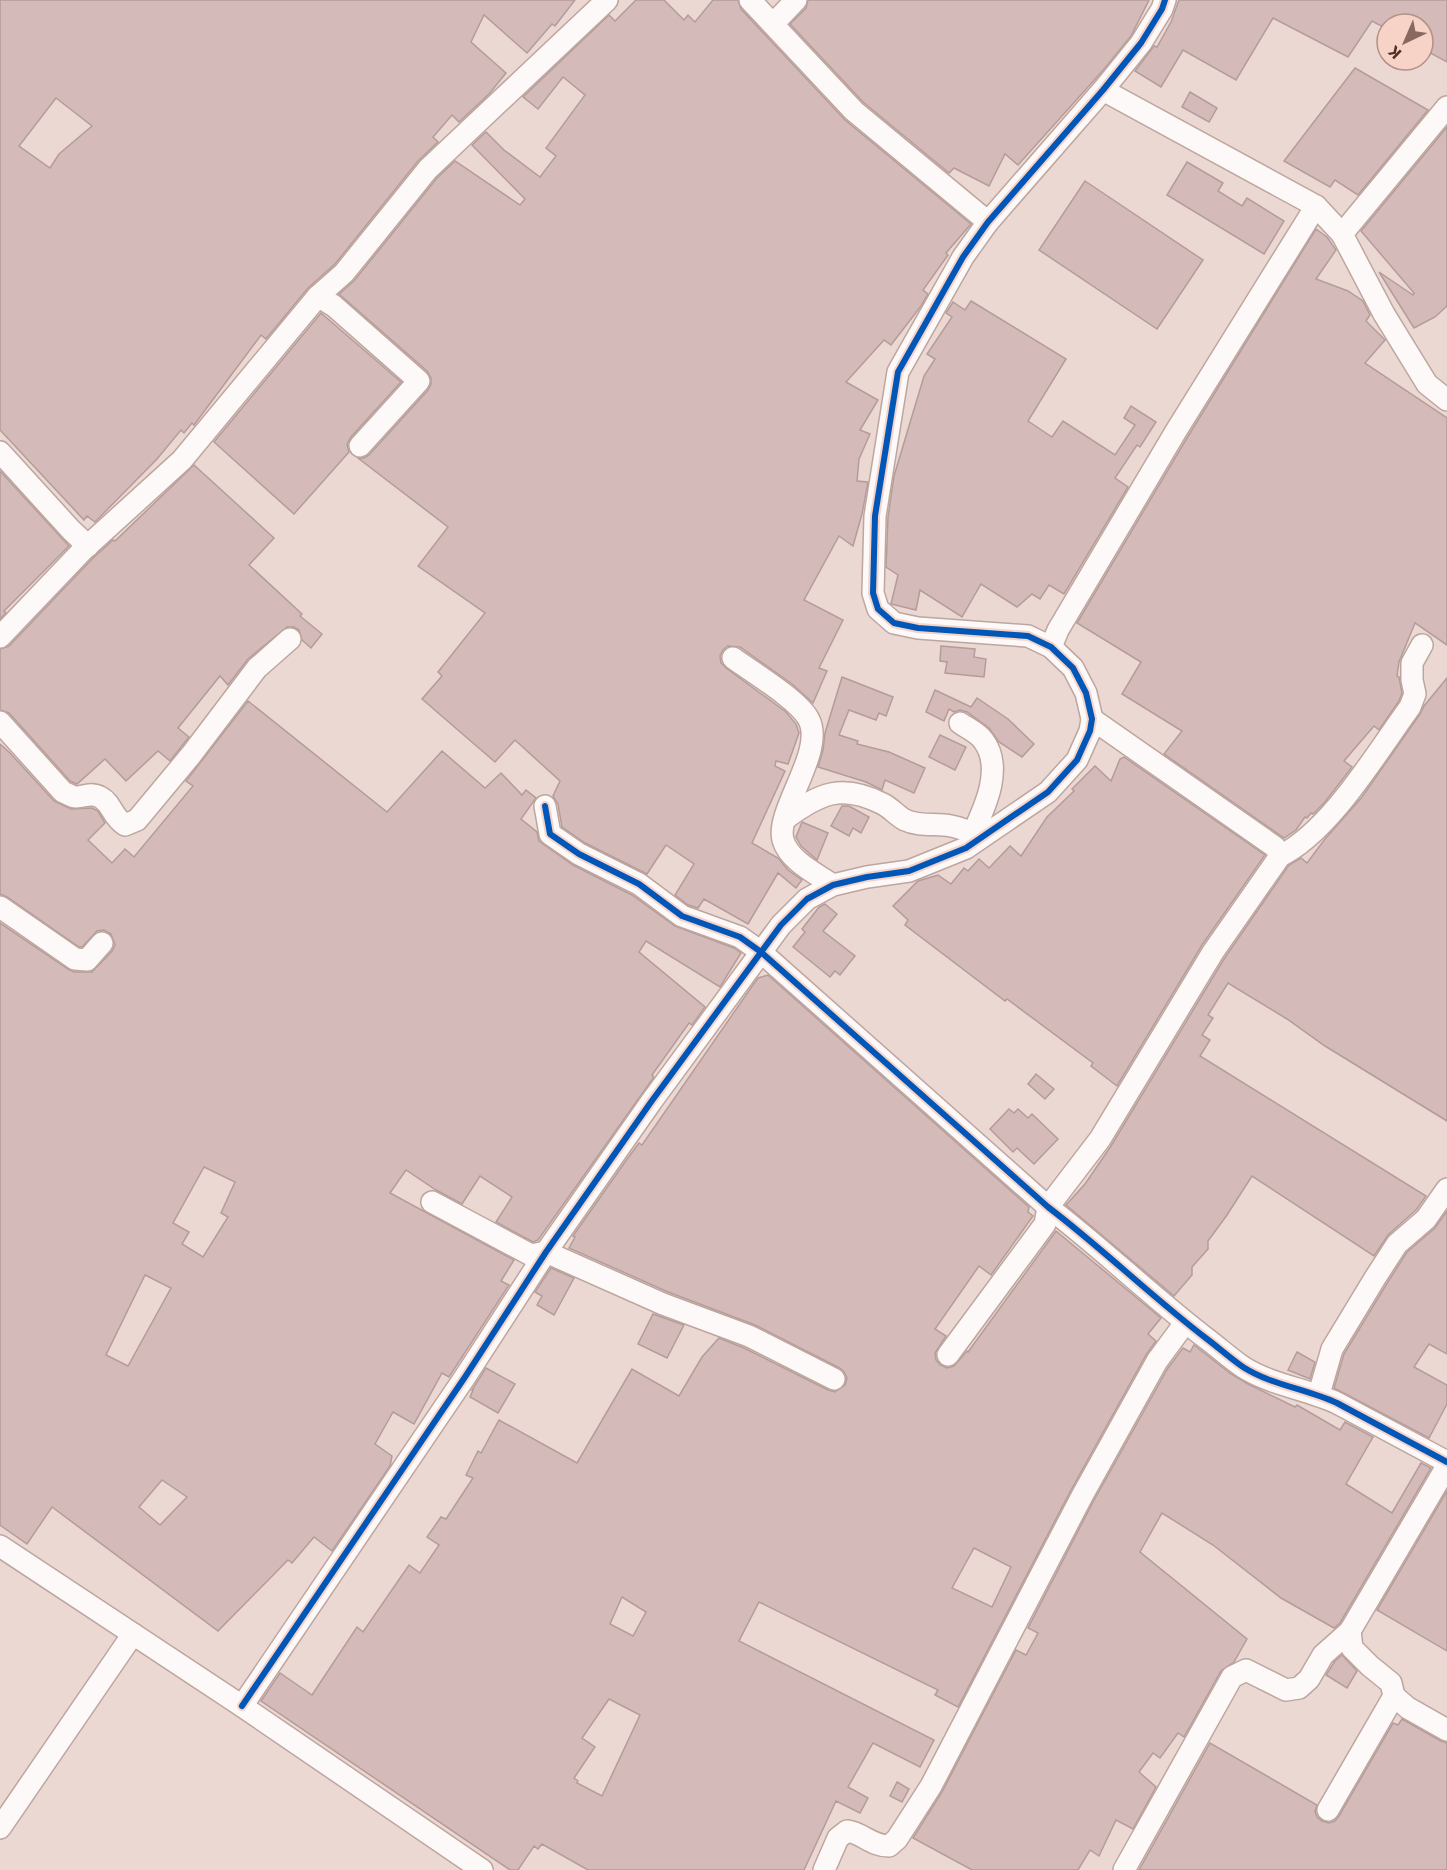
<svg xmlns="http://www.w3.org/2000/svg" width="1447" height="1870" font-family="'Fira Sans',sans-serif">
	<style>
		.building { fill: #d4bab9; stroke: #b49c9a; stroke-width: 1.5; fill-rule: evenodd }
		.lines { fill: none; stroke-linecap: round; stroke-linejoin: round }
		.minor-casing { stroke: #bea69f; stroke-width: 24 }
		.minor { stroke: #fcf9f8; stroke-width: 21 }
		.cycleway-casing { stroke: #f6d2c7; stroke-width: 10 }
		.cycleway { stroke: #0057b8; stroke-width: 6 }
	</style>
	<rect width="100%" height="100%" fill="#ecd8d2"/>
	<g class="building">
		<path d="M0 0H575L555 26 552 24 527 53 484 15 471 42 506 73 489 94 459 122 452 115 433 137 438 142 418 161 335 264 308 288 266 339 261 335 194 425 192 423 184 433 181 430 157 459 95 522 87 516 84 520 0 430ZM56 98 92 126 59 154 50 168 19 146Z"/>
		<polygon points="636,0 664,0 684,20 688,15 695,22 713,0 738,0 741,9 845,120 971,224 946,253 948,255 923,290 928,294 921,306 891,345 884,340 846,382 878,400 860,430 870,434 859,459 857,481 868,482 862,514 853,546 839,536 804,600 843,620 819,668 827,671 813,703 792,684 740,647 728,646 723,650 720,656 721,663 726,668 786,712 796,724 799,733 788,764 776,761 775,766 785,771 752,843 778,858 788,870 802,880 796,888 778,873 748,924 704,899 698,908 688,905 675,895 694,864 666,845 647,874 585,843 562,827 558,804 553,796 560,781 515,740 495,762 422,699 442,676 438,672 485,613 418,566 448,527 358,458 364,458 369,455 428,390 431,384 431,378 427,371 339,294 354,281 437,178 455,161 520,205 525,199 472,145 486,132 504,150 540,177 556,156 546,148 585,95 563,77 538,109 523,97 609,15 615,21"/>
		<polygon points="808,0 1149,0 1131,36 1105,68 1018,165 1005,154 989,186 954,168 949,173 863,102 790,24 806,8"/>
		<polygon points="1179,0 1447,0 1447,62 1423,49 1423,24 1387,24 1387,29 1372,21 1348,57 1273,18 1236,80 1183,50 1161,87 1135,71 1154,46 1157,47 1171,22"/>
		<polygon points="1355,68 1428,110 1358,195 1335,180 1330,187 1284,161"/>
		<polygon points="1190,92 1217,108 1209,122 1182,107"/>
		<polygon points="1447,127 1447,306 1435,317 1414,328 1379,272 1413,295 1414,293 1361,231"/>
		<polygon points="1187,162 1223,183 1218,191 1242,206 1247,198 1284,221 1264,254 1167,195"/>
		<polygon points="1085,181 1203,260 1157,329 1039,250"/>
		<polygon points="1316,229 1327,237 1336,250 1316,279 1348,291 1363,301 1370,315 1366,321 1385,340 1365,363 1447,418 1447,645 1415,623 1399,662 1397,676 1399,677 1402,693 1399,701 1379,730 1374,726 1344,761 1352,767 1325,802 1313,814 1311,813 1307,818 1305,817 1296,830 1284,838 1164,754 1182,731 1122,694 1141,662 1077,623 1187,438"/>
		<polygon points="971,301 1066,359 1028,421 1052,437 1063,421 1115,455 1135,425 1124,418 1131,406 1156,422 1140,447 1137,445 1115,478 1128,487 1064,594 1049,585 1040,599 1032,594 1017,607 981,584 962,617 920,590 916,610 891,604 898,575 886,567 888,517 894,476 924,376 935,359 927,354 952,317 946,313 953,302 965,310"/>
		<polygon points="321,313 401,382 351,437 347,444 349,452 294,514 214,442"/>
		<polygon points="194,465 274,538 249,565 302,614 300,616 322,634 311,648 302,640 299,630 294,627 287,627 248,659 228,685 220,676 178,728 189,737 170,761 158,751 126,781 105,759 77,784 70,781 9,713 0,710 0,649 9,646 92,559 113,540 115,541"/>
		<polygon points="0,471 69,546 4,611 6,613 0,619"/>
		<polygon points="941,646 975,649 974,657 986,659 984,677 945,673 947,662 940,661"/>
		<polygon points="842,677 893,697 886,716 879,713 876,720 849,710 839,735 858,741 857,744 889,752 925,768 914,793 885,780 882,790 866,782 818,767 823,750 825,733"/>
		<polygon points="1447,678 1447,1121 1325,1046 1287,1019 1228,983 1208,1015 1213,1018 1202,1035 1210,1040 1200,1056 1426,1196 1416,1210 1388,1235 1374,1256 1252,1176 1227,1215 1208,1241 1208,1249 1192,1267 1192,1275 1174,1296 1066,1205 1085,1184 1111,1146 1224,959 1289,865 1301,858 1307,863 1325,839 1362,797 1420,714 1424,706"/>
		<polygon points="935,690 971,707 977,698 1008,719 1034,744 1022,757 999,742 989,728 967,712 960,710 954,712 949,709 944,721 926,712"/>
		<path d="M248 701 387 812 442 751 485 788 501 773 522 795 526 790 536 798 521 819 537 832 539 841 543 844 573 865 632 895 675 926 734 948 741 953 720 987 646 941 639 952 705 1007 692 1025 689 1023 652 1075 654 1077 538 1240 533 1242 496 1222 512 1197 480 1176 462 1204 436 1190 406 1170 390 1193 514 1260 501 1281 509 1285 449 1377 442 1373 414 1424 393 1412 375 1444 392 1456 390 1466 332 1551 314 1537 292 1563 288 1560 218 1631 52 1507 27 1544 0 1525V923L68 969 74 972H92L112 951 115 945 111 934 104 930 97 931 82 947H79L7 897 0 894V744L10 753 54 801 71 809 92 808 98 811 105 823 88 840 112 863 125 849 134 857 193 786 186 781ZM204 1167 235 1182 221 1213 228 1217 203 1257 182 1244 189 1232 173 1223ZM145 1275 171 1288 128 1366 106 1355ZM162 1480 187 1497 160 1525 139 1507Z"/>
		<polygon points="940,735 966,747 955,770 929,757"/>
		<polygon points="1124,757 1265,855 1202,945 1117,1086 1091,1066 1093,1063 1007,999 1005,1001 905,925 908,920 893,906 918,881 938,875 951,884 964,868 968,871 979,859 989,868 1010,846 1021,856 1047,817 1074,791 1072,789 1095,766 1111,781 1120,759"/>
		<polygon points="842,806 849,806 869,817 861,833 853,828 849,836 831,826"/>
		<polygon points="802,822 828,833 817,860 801,846 796,837"/>
		<polygon points="825,904 837,914 823,931 855,956 840,975 835,971 830,977 793,947 805,932 802,929 819,907"/>
		<path d="M768 975 1029 1207 1028 1212 1033 1216 991 1275 979 1266 935 1329 946 1336 935 1353 936 1360 940 1365 947 1368 954 1366 967 1351 968 1352 1056 1231 1161 1318 1148 1334 1156 1341 1146 1355 1071 1490 958 1707 935 1695 938 1690 759 1602 739 1641 934 1740 920 1767 873 1743 848 1787 868 1798 860 1813 836 1801 804 1870H588L542 1844 538 1849 534 1846 518 1870H510L261 1701 280 1673 312 1695 357 1627 363 1632 409 1565 420 1573 439 1545 427 1537 441 1517 446 1519 473 1478 466 1475 478 1451 481 1453 499 1420 577 1463 632 1369 679 1396 702 1357 719 1338 744 1348 828 1390 835 1392 845 1385 847 1378 844 1372 840 1368 755 1325 668 1292 569 1248 575 1237 573 1236 625 1162 639 1143 642 1145 755 982 758 978ZM974 1548 1011 1567 992 1607 952 1588ZM622 1597 646 1612 633 1636 610 1624ZM609 1699 640 1715 602 1796 577 1783 578 1781 574 1778 595 1747 582 1738Z"/>
		<polygon points="1036,1074 1054,1089 1045,1099 1028,1084"/>
		<polygon points="1009,1109 1014,1113 1018,1109 1028,1118 1032,1114 1058,1139 1034,1164 1017,1148 1013,1152 990,1129"/>
		<polygon points="1447,1211 1447,1354 1429,1344 1414,1367 1447,1385 1447,1404 1429,1438 1334,1388 1344,1354 1386,1285 1407,1252 1435,1228"/>
		<polygon points="551,1268 574,1278 554,1315 537,1305 542,1296 535,1292"/>
		<polygon points="653,1314 684,1325 667,1358 638,1344"/>
		<polygon points="1194,1345 1231,1374 1248,1384 1295,1407 1297,1405 1340,1430 1345,1422 1373,1437 1346,1484 1392,1513 1421,1463 1431,1468 1340,1623 1334,1628 1281,1598 1213,1545 1162,1513 1140,1552 1247,1639 1234,1662 1221,1671 1184,1737 1178,1733 1160,1758 1153,1753 1139,1772 1156,1787 1133,1829 1116,1820 1099,1856 1090,1850 1078,1870 972,1870 913,1838 942,1792 1016,1650 1026,1655 1038,1633 1028,1628 1093,1502 1168,1368 1183,1348 1190,1352"/>
		<polygon points="1297,1352 1315,1362 1310,1379 1288,1370"/>
		<polygon points="486,1368 515,1384 498,1413 470,1397 473,1390 472,1390"/>
		<polygon points="1447,1491 1447,1651 1377,1610"/>
		<polygon points="1342,1655 1357,1671 1347,1688 1326,1675 1335,1661"/>
		<polygon points="1402,1719 1441,1741 1447,1743 1447,1870 1139,1870 1210,1743 1317,1805 1315,1811 1317,1817 1322,1821 1329,1823 1335,1821 1339,1816 1393,1723 1398,1725"/>
		<polygon points="897,1782 909,1789 902,1802 890,1796"/>
	</g>
	<g class="lines">
		<g class="minor-casing">
			<g id="minor">
				<polyline points="750,0 854,111 988,222"/>
				<polyline points="773,24 796,0"/>
				<polyline points="1103,90 1316,206 1342,234"/>
				<polyline points="1447,107 1342,234 1384,314 1427,384 1447,400"/>
				<polyline points="318,296 334,306 419,381 360,446"/>
				<polyline points="0,452 71,530 88,546"/>
				<polyline points="0,637 83,550 182,460 318,296 344,273 428,169 607,0"/>
				<polyline points="1051,647 1058,630 1176,431 1316,206"/>
				<path d="M733 658C752 672 797 699 808 718 827 750 775 810 783 840 789 861 817 874 833 885"/>
				<path d="M0 722 63 792C67 793 72 797 76 797 85 797 91 792 100 797 113 804 111 816 125 825L137 820 191 755 257 668 290 639"/>
				<path d="M960 723C967 728 978 733 983 740 1004 767 985 807 973 833"/>
				<path d="M545 806 550 834 579 854 639 884 682 916 740 937 761 952 1048 1207C1103 1249 1152 1297 1207 1339 1219 1348 1231 1359 1243 1367 1271 1385 1307 1389 1337 1403L1447 1462"/>
				<path d="M785 819C820 793 842 783 883 804 891 808 897 816 905 820 920 827 936 823 951 826 962 828 972 833 982 836"/>
				<path d="M1280 856C1330 832 1377 752 1410 707L1415 694 1412 680V663L1422 645"/>
				<polyline points="0,907 75,959 87,960 102,943"/>
				<polyline points="432,1202 531,1255 546,1252 663,1304 749,1336 834,1379"/>
				<polyline points="948,1355 1045,1224 1048,1207 1100,1139 1213,952 1280,856 1275,847 1092,719"/>
				<polyline points="1319,1394 1332,1349 1375,1278 1397,1244 1426,1219 1447,1189"/>
				<polyline points="0,1546 242,1706 482,1870"/>
				<polyline points="1394,1696 1408,1708 1447,1730"/>
				<polyline points="242,1706 465,1377 546,1252 651,1102 781,925 807,899 833,885 867,877 909,871 966,848 1048,792 1077,760 1090,731 1092,719 1086,693 1073,668 1051,647 1028,636 918,628 894,623 878,609 873,593 875,516 898,372 963,257 988,222 1103,90 1141,43 1162,9 1165,0"/>
				<polyline points="1328,1810 1394,1696 1391,1683 1370,1666 1352,1648 1350,1631"/>
				<polyline points="0,1828 133,1634"/>
				<path d="M824 1870 838 1838 847 1831C863 1833 871 1846 889 1846L897 1839 931 1786 1082 1496 1157 1361 1185 1323"/>
				<polyline points="1124,1870 1232,1677 1246,1670 1286,1690 1299,1688 1309,1679 1323,1655 1350,1631 1447,1466"/>
			</g>
		</g>
		<use href="#minor" class="minor"/>
		<g class="cycleway-casing">
			<g id="cycleway">
				<path d="M545 806 550 834 579 854 639 884 682 916 740 937 761 952 1048 1207C1103 1249 1152 1297 1207 1339 1219 1348 1231 1359 1243 1367 1271 1385 1307 1389 1337 1403L1447 1462"/>
				<polyline points="242,1706 465,1377 546,1252 651,1102 781,925 807,899 833,885 867,877 909,871 966,848 1048,792 1077,760 1090,731 1092,719 1086,693 1073,668 1051,647 1028,636 918,628 894,623 878,609 873,593 875,516 898,372 963,257 988,222 1103,90 1141,43 1162,9 1165,0"/>
			</g>
		</g>
		<use href="#cycleway" class="cycleway"/>
	</g>
	<g transform="translate(1405 42) rotate(224)"><circle r="28" fill="#f6d2c7" stroke="#b49085" stroke-width="1.5"/>
	<path d="M0-4.5L10 22L0 15L-10 22Z" fill="#876960"/>
	<text y="-9" font-size="16" font-weight="bold" text-anchor="middle" fill="#502d23">K</text>
	</g>
</svg>
